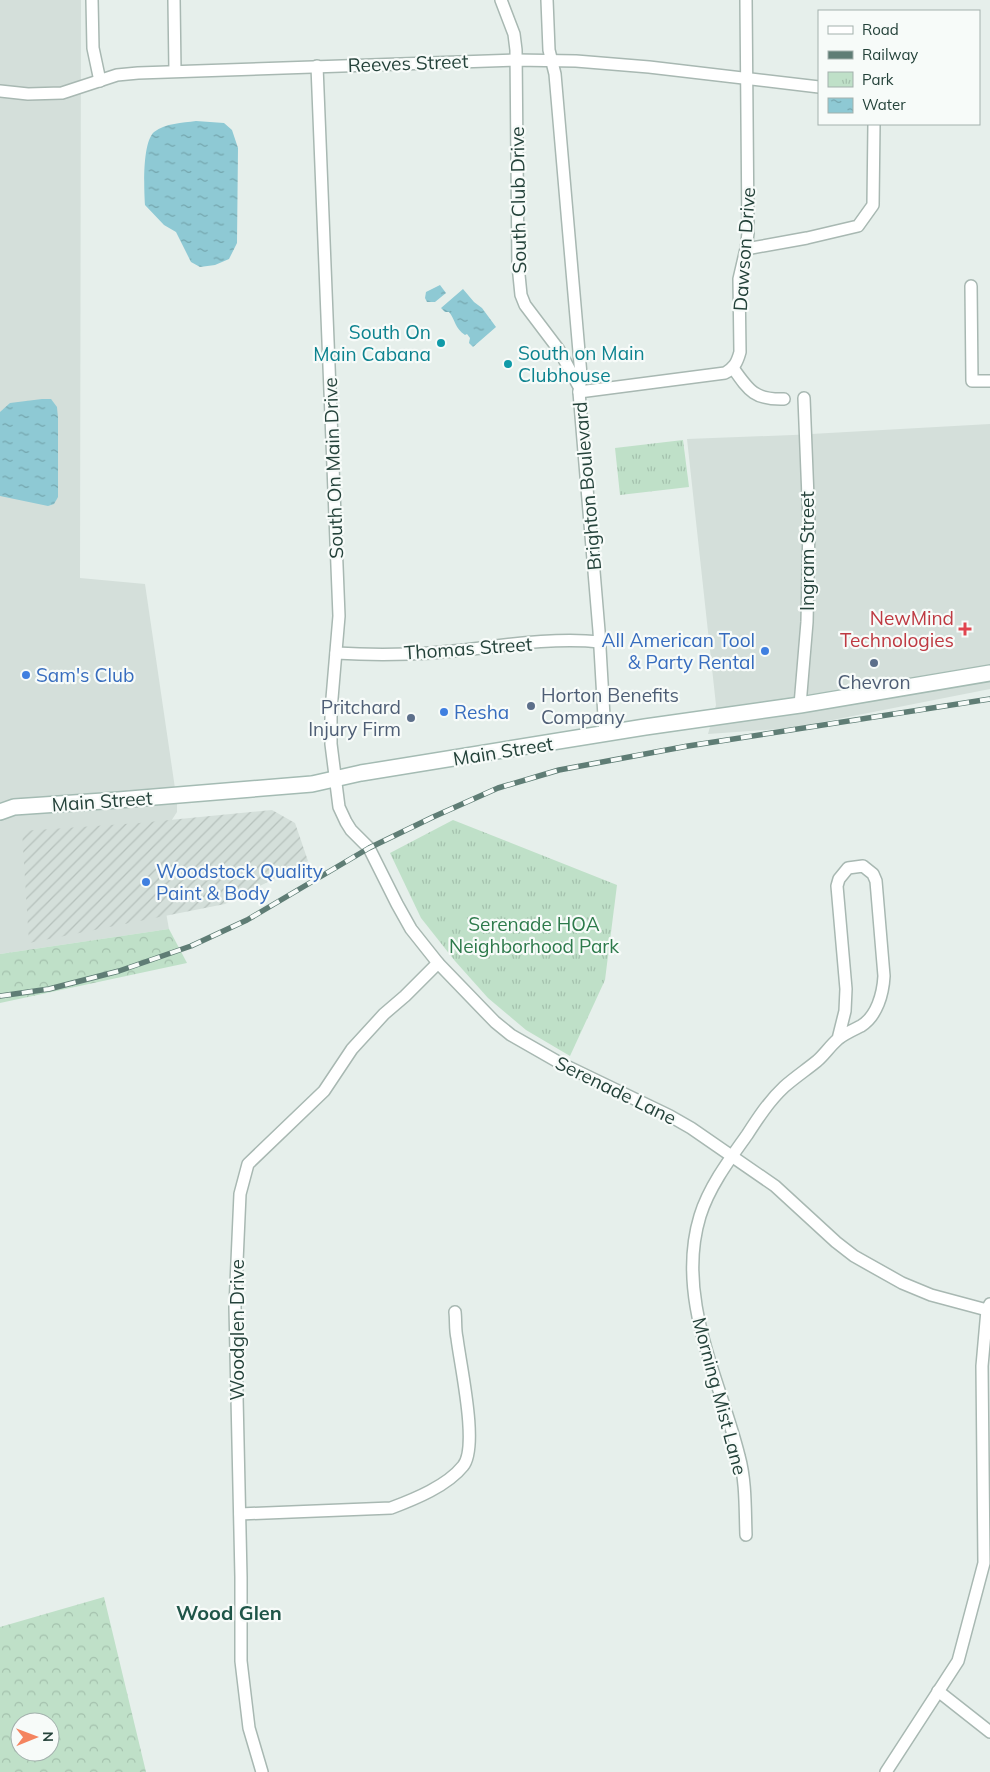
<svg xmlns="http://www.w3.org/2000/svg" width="990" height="1772" font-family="Mulish,sans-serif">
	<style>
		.built { fill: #d4dfda }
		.industrial { fill: url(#industrial-furrows) }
		.forest { fill: url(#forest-crowns); fill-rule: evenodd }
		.park { fill: url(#park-tufts) }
		.water { fill: url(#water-ripples) }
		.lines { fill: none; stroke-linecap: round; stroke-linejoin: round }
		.street-casing { stroke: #a8b8b2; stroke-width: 14 }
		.secondary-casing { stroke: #a4bbb3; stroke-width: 18 }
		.street { stroke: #fff; stroke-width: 11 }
		.secondary { stroke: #fff; stroke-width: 15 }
		.rail-casing { stroke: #5f7d75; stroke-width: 5.5 }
		.rail { stroke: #f7fbf9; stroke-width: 4; stroke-dasharray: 11; stroke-linecap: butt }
		.culture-dot { fill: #0f9aa8; stroke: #f7fbf9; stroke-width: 2 }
		.health-dot { fill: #e0444e; stroke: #f7fbf9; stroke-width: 2 }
		.shop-dot { fill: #3f7fe0; stroke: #f7fbf9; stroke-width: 2 }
		.service-dot { fill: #5c6f8a; stroke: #f7fbf9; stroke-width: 2 }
		.labels { text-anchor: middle; stroke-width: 4.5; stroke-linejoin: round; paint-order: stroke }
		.street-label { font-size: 19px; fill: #24423a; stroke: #f7fbf9 }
		.culture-label { font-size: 19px; fill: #0d838f; stroke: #f7fbf9; text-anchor: end }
		.health-label { font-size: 19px; fill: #be3a42; stroke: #f7fbf9; text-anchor: end }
		.shop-label { font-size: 19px; fill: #366cbe; stroke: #f7fbf9; text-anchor: start }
		.service-label { font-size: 19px; fill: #4e5e75; stroke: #f7fbf9 }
		.park-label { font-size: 19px; fill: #2d7a4b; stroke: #f7fbf9 }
		.neighbourhood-label { font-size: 20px; font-weight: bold; fill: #1f5548; stroke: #f7fbf9 }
	</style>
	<defs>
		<pattern id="industrial-furrows" width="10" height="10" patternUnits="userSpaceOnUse" patternTransform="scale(1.25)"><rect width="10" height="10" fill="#d4dfda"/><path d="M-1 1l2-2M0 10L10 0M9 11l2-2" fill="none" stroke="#b6c1bc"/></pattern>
		<pattern id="forest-crowns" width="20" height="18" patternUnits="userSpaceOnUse" patternTransform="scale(1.25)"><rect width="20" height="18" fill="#bfe0c8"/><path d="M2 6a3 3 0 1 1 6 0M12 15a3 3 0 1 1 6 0" fill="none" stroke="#a4c1ad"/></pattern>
		<pattern id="park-tufts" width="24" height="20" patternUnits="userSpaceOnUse" patternTransform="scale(1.25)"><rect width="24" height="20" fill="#bfe0c8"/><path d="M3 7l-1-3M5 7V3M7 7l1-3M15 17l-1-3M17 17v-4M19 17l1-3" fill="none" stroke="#a4c1ad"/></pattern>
		<pattern id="water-ripples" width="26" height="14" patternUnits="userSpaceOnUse" patternTransform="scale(1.25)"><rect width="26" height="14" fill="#8ec9d4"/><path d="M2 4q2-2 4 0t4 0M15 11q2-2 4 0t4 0" fill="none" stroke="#74a5ad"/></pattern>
	</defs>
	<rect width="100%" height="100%" fill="#e6efeb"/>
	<g class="built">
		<polygon points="0,0 81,0 80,578 145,584 177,802 177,812 154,847 169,929 0,954"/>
		<polygon points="990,424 990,689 792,728 708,734 716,705 687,439 793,435"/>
	</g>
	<polygon class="industrial" points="272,810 295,823 308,861 225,904 29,943 22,831 139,823"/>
	<g class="forest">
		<polygon points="169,929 187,963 0,1003 0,954"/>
		<path d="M104 1597 146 1772H0V1627ZM20 1722H50V1752H20Z"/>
	</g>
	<g class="park">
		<polygon points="683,440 689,487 620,495 615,448"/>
		<polygon points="453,820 617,885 605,980 570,1056 526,1030 488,998 455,961 421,918 390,853"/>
	</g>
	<g class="water">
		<path d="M196 121 224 123 232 130 238 148 237 243 229 259 215 265 200 267 191 262 176 232 164 225 145 205C144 189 142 143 154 132 166 123 182 123 196 121Z"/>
		<polygon points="440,285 446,293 435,302 427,302 425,298 426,292"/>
		<path d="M463 289 474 302 482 308 496 327 473 347 469 343 470 338 467 334 465 335C455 329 455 319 449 312H445L441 308Z"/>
		<polygon points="42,399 51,399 57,407 58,418 58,497 54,504 48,506 0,496 0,412 10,403"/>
	</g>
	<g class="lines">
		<g class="street-casing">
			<g id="street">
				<polyline points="92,0 93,48 100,81"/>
				<polyline points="174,0 175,71"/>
				<polyline points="501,0 514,34 516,50 518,265 521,295 525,305 559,350 578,385"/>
				<polyline points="547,0 549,50 555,74 581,375 579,392 599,631 605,734"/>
				<polyline points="317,66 339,616 331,710 331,744 339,807 346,822 351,830 369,848 397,904 411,929 438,963 495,1022 511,1035 560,1063 670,1116 691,1128 775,1186 836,1242 854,1256 902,1283 931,1295 987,1310"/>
				<polyline points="0,91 28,94 62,93 117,75 138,73 515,60 576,61 649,67 819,87"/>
				<polyline points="746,249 807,238 858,226 873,205 874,124"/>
				<polyline points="971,286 972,381 990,381"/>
				<path d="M733 368C749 391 755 400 784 399"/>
				<path d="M579 392 725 373C734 368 737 363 740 352L739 279 746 249 748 233 746 0"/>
				<path d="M336 653C386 656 439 654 489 647 525 642 563 638 600 642"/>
				<polyline points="800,705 807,622 809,523 804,398"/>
				<path d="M240 1514 391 1508C415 1499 447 1486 463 1466 479 1447 460 1364 457 1338 455 1330 456 1320 455 1312"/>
				<path d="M746 1535C745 1509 746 1481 739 1456 720 1379 675 1298 700 1216 709 1187 729 1160 747 1135 758 1118 769 1101 784 1087 794 1078 806 1070 817 1061 824 1055 830 1046 838 1039 844 1034 853 1030 861 1026 877 1016 883 994 884 976L876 881 873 874 863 866 848 868 839 879 837 886 846 989 845 1011 838 1039"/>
				<polyline points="938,1691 990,1732"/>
				<polyline points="262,1772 249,1728 241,1661 241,1577 235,1307 240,1194 248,1164 324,1091 352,1049 384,1014 405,996 438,963"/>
				<polyline points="886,1772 958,1661 984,1563 982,1366 987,1310 990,1304"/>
			</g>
		</g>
		<g class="secondary-casing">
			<polyline id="secondary" points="0,812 14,807 118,800 312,784 361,773 645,727 800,705 990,673"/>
		</g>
		<use href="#street" class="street"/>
		<use href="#secondary" class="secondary"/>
		<g class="rail-casing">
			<polyline id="rail" points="0,996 49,989 119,971 191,946 247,920 369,848 433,817 498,788 559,770 688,746 990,699"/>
		</g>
		<use href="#rail" class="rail"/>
	</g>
	<g class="culture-dot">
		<circle cx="441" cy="343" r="5"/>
		<circle cx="508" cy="364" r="5"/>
	</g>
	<path class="health-dot" d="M962.5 621.5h5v5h5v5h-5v5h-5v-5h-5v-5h5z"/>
	<g class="shop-dot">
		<circle cx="765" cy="651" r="5"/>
		<circle cx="26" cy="675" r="5"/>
		<circle cx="444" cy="712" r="5"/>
		<circle cx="146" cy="882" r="5"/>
	</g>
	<g class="service-dot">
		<circle cx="874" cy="663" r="5"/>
		<circle cx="531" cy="706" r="5"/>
		<circle cx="411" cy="718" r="5"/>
	</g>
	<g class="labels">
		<g class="street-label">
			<text transform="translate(408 63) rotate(-2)" y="7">Reeves Street</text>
			<text transform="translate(518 200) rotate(-91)" y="7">South Club Drive</text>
			<text transform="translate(744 249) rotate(-86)" y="7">Dawson Drive</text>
			<text transform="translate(333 468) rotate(-92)" y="7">South On Main Drive</text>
			<text transform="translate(587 486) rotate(-95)" y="7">Brighton Boulevard</text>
			<text transform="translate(807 551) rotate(-90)" y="7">Ingram Street</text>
			<text transform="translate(468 648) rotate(-4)" y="7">Thomas Street</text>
			<text transform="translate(503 751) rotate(-9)" y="7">Main Street</text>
			<text transform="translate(102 801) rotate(-4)" y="7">Main Street</text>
			<text transform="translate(616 1090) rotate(26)" y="7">Serenade Lane</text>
			<text transform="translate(237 1330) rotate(-90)" y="7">Woodglen Drive</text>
			<text transform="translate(720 1396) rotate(75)" y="7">Morning Mist Lane</text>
		</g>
		<g class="culture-label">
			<text x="431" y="339">South On<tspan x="431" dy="22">Main Cabana</tspan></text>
			<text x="518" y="360" text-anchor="start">South on Main<tspan x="518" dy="22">Clubhouse</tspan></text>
		</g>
		<g class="health-label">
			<text x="954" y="625">NewMind<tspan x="954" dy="22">Technologies</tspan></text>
		</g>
		<g class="shop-label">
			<text x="755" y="647" text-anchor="end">All American Tool<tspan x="755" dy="22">&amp; Party Rental</tspan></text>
			<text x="36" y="682">Sam's Club</text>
			<text x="454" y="719">Resha</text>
			<text x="156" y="878">Woodstock Quality<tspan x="156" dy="22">Paint &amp; Body</tspan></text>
		</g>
		<g class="service-label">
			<text x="874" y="689">Chevron</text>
			<text x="541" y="702" text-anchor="start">Horton Benefits<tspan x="541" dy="22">Company</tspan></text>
			<text x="401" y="714" text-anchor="end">Pritchard<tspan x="401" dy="22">Injury Firm</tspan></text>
		</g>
		<g class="park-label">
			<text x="534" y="931">Serenade HOA<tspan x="534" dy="22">Neighborhood Park</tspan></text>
		</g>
		<g class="neighbourhood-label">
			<text x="229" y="1620">Wood Glen</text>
		</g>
	</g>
	<rect x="818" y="10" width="162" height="115" fill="#f7fbf9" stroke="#a3b1ad"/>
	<rect x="828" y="26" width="25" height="8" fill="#ffffff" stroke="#a3b1ad"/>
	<text x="862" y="35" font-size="15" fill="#24423a">Road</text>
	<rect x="828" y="51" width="25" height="8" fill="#5f7d75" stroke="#a3b1ad"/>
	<text x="862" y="60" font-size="15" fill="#24423a">Railway</text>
	<rect x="828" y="72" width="25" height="15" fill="url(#park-tufts)" stroke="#a3b1ad"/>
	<text x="862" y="85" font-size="15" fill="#24423a">Park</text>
	<rect x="828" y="98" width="25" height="15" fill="url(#water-ripples)" stroke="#a3b1ad"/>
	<text x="862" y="110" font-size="15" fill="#24423a">Water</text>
	<g transform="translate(35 1737) rotate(89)"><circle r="24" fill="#f7fbf9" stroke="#a3b1ad"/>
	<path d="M0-4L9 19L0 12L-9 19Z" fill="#f4845f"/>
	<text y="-8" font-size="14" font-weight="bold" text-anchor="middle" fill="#24423a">N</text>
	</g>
</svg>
